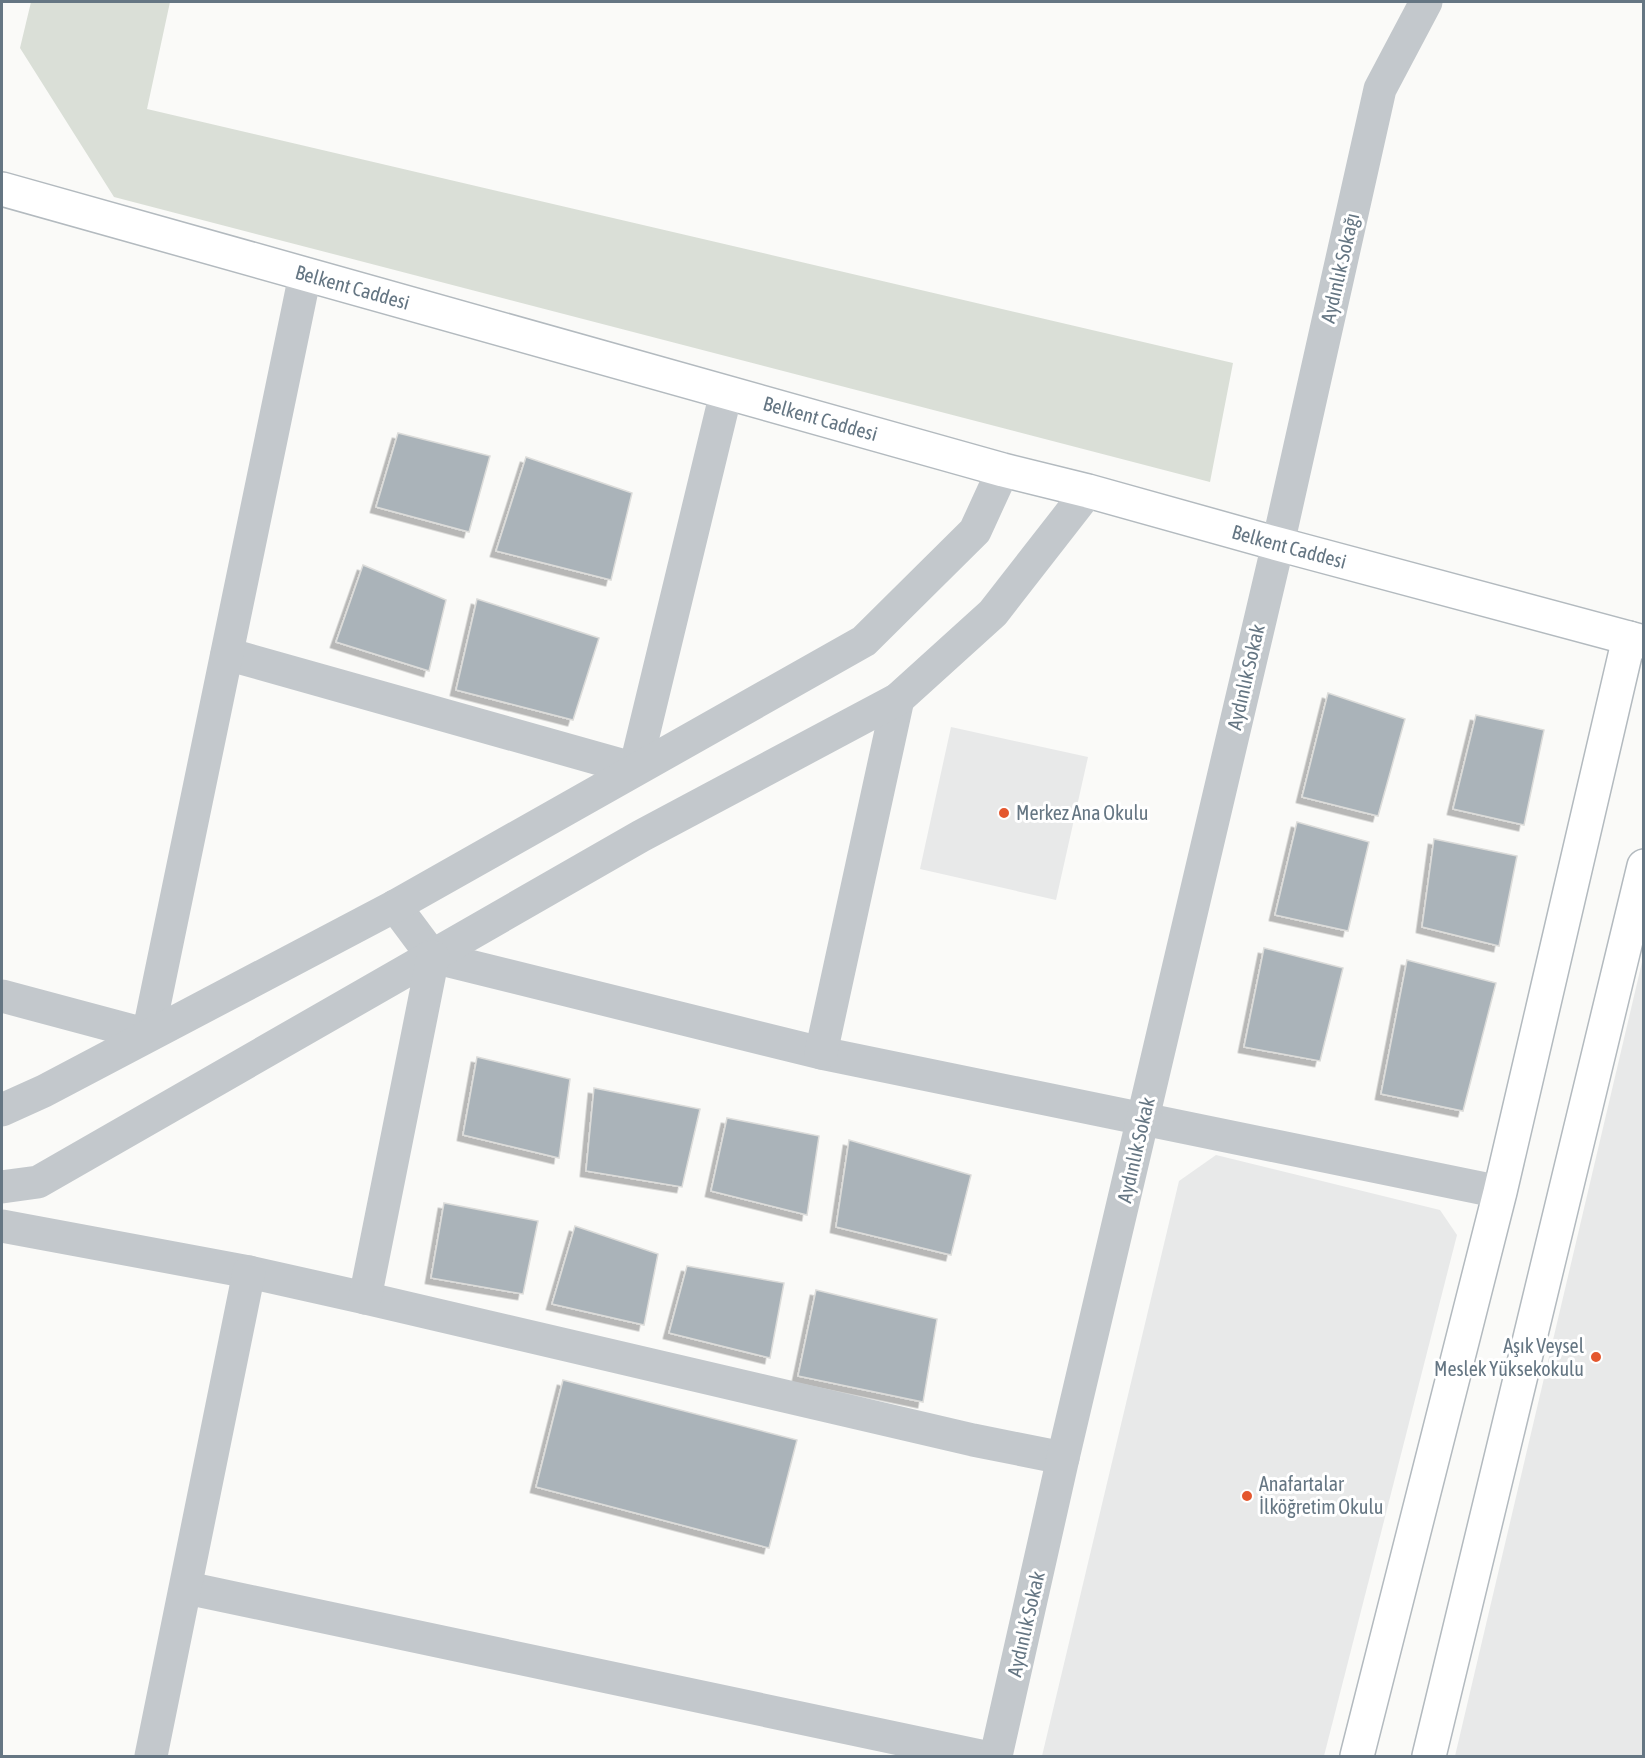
<svg xmlns="http://www.w3.org/2000/svg" width="1645" height="1758" font-family="'Asap Condensed',sans-serif">
	<style>
		.built { fill: #e8e9e9 }
		.green { fill: #dadfd7 }
		.building { fill: #aab3b9; stroke: #dcdcda; stroke-width: 1.5; filter: url(#shadow) }
		.lines { fill: none; stroke-linecap: round; stroke-linejoin: round }
		.secondary-casing { stroke: #b3babf; stroke-width: 36 }
		.street { stroke: #c3c8cc; stroke-width: 33 }
		.secondary { stroke: #fff; stroke-width: 33 }
		.poi-dot { fill: #e4572e; stroke: #fff; stroke-width: 2 }
		.labels { text-anchor: middle; stroke-width: 6; stroke-linejoin: round; paint-order: stroke }
		.street-label { font-size: 20px; fill: #657683; stroke: #fff }
		.poi-label { font-size: 20px; fill: #657683; stroke: #fff; text-anchor: start }
	</style>
	<defs>
		<filter id="shadow"><feDropShadow dx="-5.5" dy="5.5" stdDeviation="0" flood-color="#0004"/></filter>
	</defs>
	<rect width="100%" height="100%" fill="#fafaf8"/>
	<g class="built">
		<polygon points="951,727 1088,757 1056,900 920,869"/>
		<polygon points="1643,958 1643,1756 1455,1756"/>
		<polygon points="1216,1155 1440,1210 1457,1235 1324,1756 1042,1756 1179,1181"/>
	</g>
	<polygon class="green" points="31,2 170,2 147,109 1233,363 1210,482 114,197 20,48"/>
	<g class="building">
		<polygon points="398,433 490,456 469,532 376,507"/>
		<polygon points="526,457 632,493 611,580 496,551"/>
		<polygon points="363,565 446,600 429,671 336,642"/>
		<polygon points="477,599 599,638 573,720 456,690"/>
		<polygon points="1328,693 1405,719 1378,816 1302,797"/>
		<polygon points="1476,715 1544,730 1524,825 1453,809"/>
		<polygon points="1297,822 1369,842 1348,931 1275,915"/>
		<polygon points="1434,839 1517,856 1499,946 1422,927"/>
		<polygon points="1264,948 1343,968 1320,1061 1244,1047"/>
		<polygon points="1407,960 1496,983 1463,1111 1381,1094"/>
		<polygon points="477,1057 570,1079 559,1158 463,1135"/>
		<polygon points="594,1088 700,1109 682,1187 586,1171"/>
		<polygon points="727,1118 819,1136 807,1215 711,1191"/>
		<polygon points="849,1140 971,1175 951,1255 836,1227"/>
		<polygon points="444,1203 538,1221 523,1294 431,1278"/>
		<polygon points="575,1226 658,1254 644,1325 552,1304"/>
		<polygon points="687,1266 784,1283 770,1358 669,1333"/>
		<polygon points="816,1290 937,1319 923,1402 798,1376"/>
		<polygon points="563,1380 797,1440 769,1548 536,1487"/>
	</g>
	<g class="lines">
		<g class="secondary-casing">
			<g id="secondary">
				<path id="s1" d="M2 189 1003 470 1088 491 1278 544 1644 642"/>
				<polyline points="1357,1756 1500,1192 1629,638"/>
				<polyline points="1429,1756 1644,866"/>
			</g>
		</g>
		<g class="street">
			<polyline points="227,654 635,769 726,393"/>
			<polyline points="395,906 433,957 821,1053 1500,1192"/>
			<polyline points="2,996 148,1035 305,275"/>
			<polyline points="821,1053 898,699"/>
			<polyline points="2,1110 44,1091 395,906 864,641 975,531 1003,470"/>
			<polyline points="2,1187 38,1182 641,836 898,699 993,613 1088,491"/>
			<polyline points="2,1226 249,1272 365,1298 973,1440 1063,1458"/>
			<polyline points="365,1298 433,957"/>
			<polyline points="187,1588 980,1756"/>
			<polyline points="151,1756 249,1272"/>
			<polyline points="996,1756 1063,1458 1278,544 1380,89 1426,2"/>
		</g>
		<use href="#secondary" class="secondary"/>
	</g>
	<g class="poi-dot">
		<circle cx="1004" cy="813" r="6"/>
		<circle cx="1596" cy="1357" r="6"/>
		<circle cx="1247" cy="1496" r="6"/>
	</g>
	<g class="labels">
		<g class="street-label">
			<text transform="translate(1340 268) rotate(-77)" y="7">Aydınlık Sokağı</text>
			<text dy="7" stroke="none"><textPath href="#s1" startOffset="364">Belkent Caddesi</textPath></text>
			<text dy="7" stroke="none"><textPath href="#s1" startOffset="850">Belkent Caddesi</textPath></text>
			<text dy="7" stroke="none"><textPath href="#s1" startOffset="1336">Belkent Caddesi</textPath></text>
			<text transform="translate(1246 677) rotate(-77)" y="7">Aydınlık Sokak</text>
			<text transform="translate(1136 1150) rotate(-77)" y="7">Aydınlık Sokak</text>
			<text transform="translate(1026 1624) rotate(-77)" y="7">Aydınlık Sokak</text>
		</g>
		<g class="poi-label">
			<text x="1016" y="820">Merkez Ana Okulu</text>
			<text x="1584" y="1353" text-anchor="end">Aşık Veysel<tspan x="1584" dy="23">Meslek Yüksekokulu</tspan></text>
			<text x="1259" y="1491">Anafartalar<tspan x="1259" dy="23">İlköğretim Okulu</tspan></text>
		</g>
	</g>
	<rect width="1645" height="1758" fill="none" stroke="#657683" stroke-width="6"/>
</svg>
